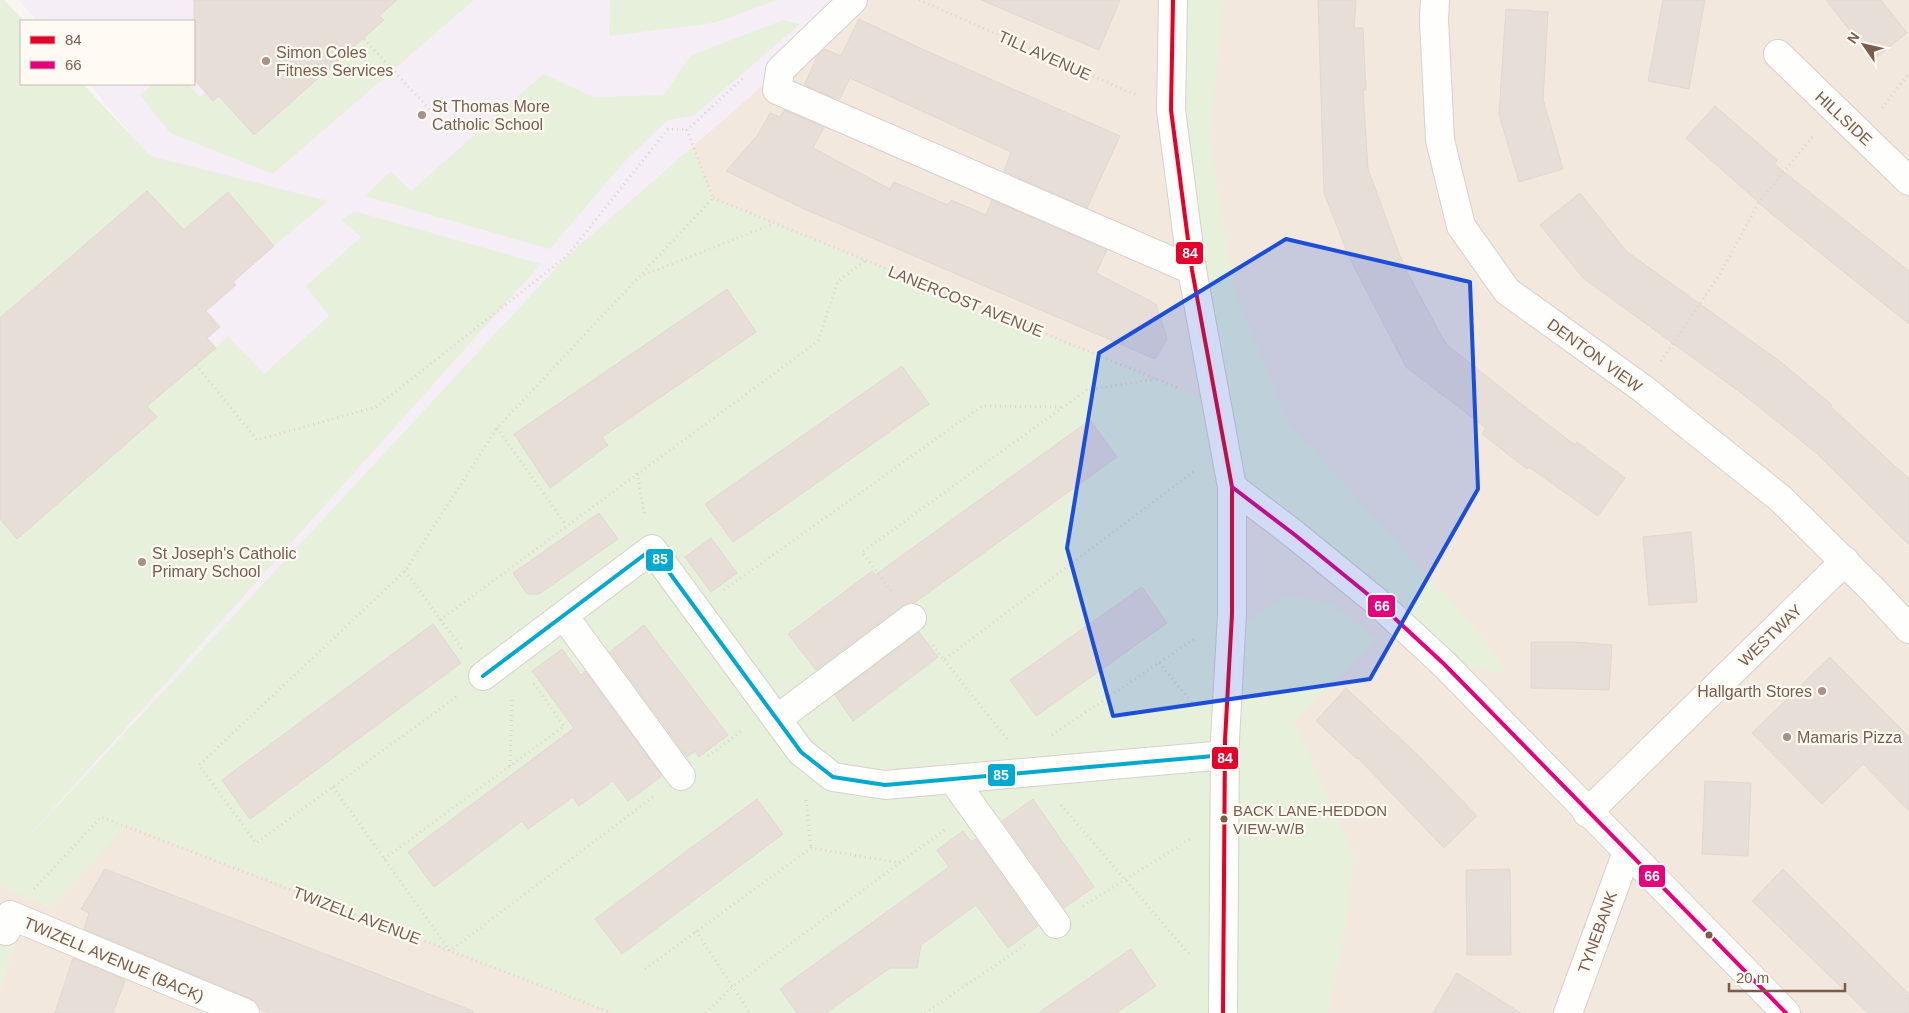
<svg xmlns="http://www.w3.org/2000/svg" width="1909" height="1013" font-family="Arial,sans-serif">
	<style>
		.residential { fill: #f2e8de }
		.education { fill: #f6eef6 }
		.green { fill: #e7f0db }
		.building { fill: #e6ded7; stroke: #e2d8d2 }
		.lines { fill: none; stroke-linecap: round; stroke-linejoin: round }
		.minor-casing { stroke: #d7d1cb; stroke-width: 30 }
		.path { stroke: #dcd5d0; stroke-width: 3; stroke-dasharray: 1 4; stroke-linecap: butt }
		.minor { stroke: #fefefd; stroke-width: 28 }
		.bus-1-casing { stroke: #fffaf3; stroke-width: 8 }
		.bus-2-casing { stroke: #fffaf3; stroke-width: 8 }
		.bus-3-casing { stroke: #fffaf3; stroke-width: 8 }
		.bus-1 { stroke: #e4002b; stroke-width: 4 }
		.bus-2 { stroke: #e5007d; stroke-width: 4 }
		.bus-3 { stroke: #00a9ce; stroke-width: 4 }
		.marked { fill: #1d4ed8; fill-opacity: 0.2; stroke: #1d4ed8; stroke-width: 4; stroke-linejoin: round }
		.poi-dot { fill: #a69286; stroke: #fffaf3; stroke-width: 2 }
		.bus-dot { fill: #7a5c4d; stroke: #fffaf3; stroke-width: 2 }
		.labels { text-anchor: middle; stroke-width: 4.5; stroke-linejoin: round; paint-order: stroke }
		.bus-label { font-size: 15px; fill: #7a5c4d; stroke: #fffaf3; text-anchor: start }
		.poi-label { font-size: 16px; fill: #7a5c4d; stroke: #fffaf3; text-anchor: start }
		.street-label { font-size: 16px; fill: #7a5c4d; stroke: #fffaf3 }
		.line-badge { stroke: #fffaf3; stroke-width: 2 }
		.badge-label { font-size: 14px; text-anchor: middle; font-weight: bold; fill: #fff }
	</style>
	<rect width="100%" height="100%" fill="#f9f5f0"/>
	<polygon class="residential" points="853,0 1909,0 1909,1013 0,1013 0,989 17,934 0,905 0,881 567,256 780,70"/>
	<polygon class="education" points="0,0 4,0 24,21 21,21 21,84 83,84 140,146 89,84 194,84 194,21 37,21 19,0 853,0 780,70 567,256 0,868"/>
	<g class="green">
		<polygon points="0,0 4,0 24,21 21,21 21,84 83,84 150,156 328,201 274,246 228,192 184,230 147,191 0,318"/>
		<polygon points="242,0 379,16 397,0 474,0 273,174 170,133 140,95 153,84 188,84 200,97 205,93 194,80 194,42"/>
		<polygon points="610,0 777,0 714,23 609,36"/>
		<polygon points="1173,0 1224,0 1209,136 1234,289 1289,424 1471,623 1508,674 1444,664 1232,488 1234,632 1260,611 1287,595 1332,603 1377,640 1294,721 1354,855 1347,921 1328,1013 612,1013 127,826 49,908 0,885 0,519 18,538 157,417 147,406 228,336 264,374 329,316 306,286 361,237 341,220 354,211 541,264 19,847 567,256 693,147 713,198 1218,405 1192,270"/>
		<polygon points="783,20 800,24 693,116 668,120 623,163 550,249 365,196 391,171 411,191 543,74 594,97 664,95 690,56"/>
		<polygon points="0,929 17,934 0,989"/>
	</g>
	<g class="building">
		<polygon points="194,0 397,0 379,16 384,20 254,135 219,96 213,101 194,79"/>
		<polygon points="981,0 1120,0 1099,50"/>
		<polygon points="1318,0 1356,0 1354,28 1363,28 1366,90 1363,90 1368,169 1403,264 1421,298 1446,344 1533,413 1575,445 1577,442 1625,478 1598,516 1529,467 1527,469 1482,434 1486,428 1406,367 1349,257 1324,193"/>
		<polygon points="1663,0 1705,0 1689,89 1648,81"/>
		<polygon points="1826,0 1881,0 1907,33 1873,60"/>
		<polygon points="1506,9 1548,12 1543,99 1563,169 1519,182 1499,114"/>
		<polygon points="859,19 922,49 1120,136 1087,208 1004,171 1011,152 850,78 839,100 804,85 818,55 825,49 841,56"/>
		<polygon points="1715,106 1777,160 1774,164 1909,271 1909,324 1774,216 1686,138"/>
		<polygon points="784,110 824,127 813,148 890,189 894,182 948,205 951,200 986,215 992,200 1107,250 1096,273 1156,304 1167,339 1155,359 802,208 726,171 757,136 770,113 780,117"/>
		<polygon points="147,191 184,230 228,192 274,246 233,282 236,285 206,311 220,327 207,338 216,348 147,406 157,417 17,539 0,519 0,318"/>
		<polygon points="1580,193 1626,251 1781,362 1832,405 1831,407 1909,479 1909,545 1815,452 1744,395 1583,278 1540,225"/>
		<polygon points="727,289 756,332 602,437 608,445 550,488 514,434"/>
		<polygon points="902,366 929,404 733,542 705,504"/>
		<polygon points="1090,420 1117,457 914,603 903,605 816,670 788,634 872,571 875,575"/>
		<polygon points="599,513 618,539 539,594 527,594 513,573"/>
		<polygon points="1691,532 1697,602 1649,605 1643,537"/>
		<polygon points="711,538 737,573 711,592 685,557"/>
		<polygon points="1142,587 1167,623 1036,716 1010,680"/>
		<polygon points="433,624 461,663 250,819 222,780"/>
		<polygon points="644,625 728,735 699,757 695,751 687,757 610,652"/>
		<polygon points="919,632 938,657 853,721 835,695"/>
		<polygon points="1531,642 1574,642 1612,645 1609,690 1531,688"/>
		<polygon points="562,649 581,675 585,671 662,776 628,801 613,781 579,806 573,797 528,829 522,821 434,887 408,852 574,728 532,671"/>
		<polygon points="1830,657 1909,737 1909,811 1863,764 1822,804 1752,733"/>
		<polygon points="1346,688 1421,758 1477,816 1444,848 1358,758 1357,759 1316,721"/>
		<polygon points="1705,781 1751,783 1748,856 1702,854"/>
		<polygon points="757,799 783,834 622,954 595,919"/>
		<polygon points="1033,799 1094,887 1064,908 1002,821"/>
		<polygon points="963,831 971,842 976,839 1038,926 1008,948 976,905 921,945 917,968 890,968 826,1013 797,1013 780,989 949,867 937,850"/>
		<polygon points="105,869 473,1011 473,1013 269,1013 260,1009 251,999 84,929 89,913 81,909"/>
		<polygon points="1510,869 1511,955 1467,955 1466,870"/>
		<polygon points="1783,869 1909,994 1909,1013 1868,1013 1752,901"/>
		<polygon points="1131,949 1156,986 1116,1013 1038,1013"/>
		<polygon points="73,958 125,980 113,1013 55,1013"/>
		<polygon points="1457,973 1521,1013 1433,1013"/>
	</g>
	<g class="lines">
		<g class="minor-casing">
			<g id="minor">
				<polyline points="853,0 780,70 777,90 1192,270"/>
				<polyline points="1173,0 1171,110 1192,270 1232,487 1232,614 1225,740 1223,1013"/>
				<polyline points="1435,0 1434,20 1440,140 1461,226 1507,291 1642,388 1781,499 1874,591 1909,629"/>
				<polyline points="1778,54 1909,181"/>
				<polyline points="1232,487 1295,535 1376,601 1444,664 1786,1013"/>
				<polyline points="564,616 681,776"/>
				<polyline points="483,676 652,549 801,752 833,777 885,785 1225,755"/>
				<polyline points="777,719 912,618"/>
				<polyline points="954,781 1056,924"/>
				<polyline points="1587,813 1845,561"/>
				<polyline points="6,931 10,915 245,1013"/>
				<polyline points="1568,1013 1627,852"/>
			</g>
		</g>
		<g class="path">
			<polyline points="919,0 1136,95"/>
			<polyline points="364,39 430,110"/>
			<polyline points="1882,108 1909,73"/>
			<polyline points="713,198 1178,388"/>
			<polyline points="644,275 773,224"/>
			<polyline points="1661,361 1720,274 1759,202 1814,135"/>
			<polyline points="196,365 257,440 376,407 567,256 668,129 687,130"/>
			<polyline points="497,428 566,525"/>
			<polyline points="637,473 645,516"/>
			<polyline points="405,571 462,649"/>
			<polyline points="724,590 982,406 1063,407"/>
			<polyline points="891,591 862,552 1087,390 1157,379"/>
			<polyline points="440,620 818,341 838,281 865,261"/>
			<polyline points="933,645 944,660 1194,471"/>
			<polyline points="944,660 1008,740"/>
			<polyline points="1159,663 1192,702"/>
			<polyline points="456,697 256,843 199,765 405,571 497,428 713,198 687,130 743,78"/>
			<polyline points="1052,735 1196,638"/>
			<polyline points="708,756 743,730"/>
			<polyline points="510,766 512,698"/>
			<polyline points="333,787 450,951 653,797"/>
			<polyline points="806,800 811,848"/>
			<polyline points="1061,805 1189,954"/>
			<polyline points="384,859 564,726 532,681"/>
			<polyline points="34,889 101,817 612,1013"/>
			<polyline points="1083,906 1190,839"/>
			<polyline points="696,931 750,1013"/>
			<polyline points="645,969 811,848 901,863"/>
			<polyline points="706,1013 733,986 947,828"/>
			<polyline points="925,1013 1028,943"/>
		</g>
		<use href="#minor" class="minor"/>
		<g class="bus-1-casing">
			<polyline id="bus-1" points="1173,0 1171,110 1192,270 1232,487 1232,614 1225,740 1223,1013"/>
		</g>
		<g class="bus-2-casing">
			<polyline id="bus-2" points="1232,487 1295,535 1376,601 1444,664 1786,1013"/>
		</g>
		<g class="bus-3-casing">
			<polyline id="bus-3" points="483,676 652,549 801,752 833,777 885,785 1225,755"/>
		</g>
		<use href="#bus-1" class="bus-1"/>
		<use href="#bus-2" class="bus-2"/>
		<use href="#bus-3" class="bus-3"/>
	</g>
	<path class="marked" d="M1286 239 1470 282 1478 489 1370 679 1113 716 1067 548 1099 353Z"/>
	<g class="poi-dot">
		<circle cx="266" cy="61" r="5"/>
		<circle cx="422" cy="115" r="5"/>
		<circle cx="142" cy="562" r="5"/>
		<circle cx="1822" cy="691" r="5"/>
		<circle cx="1787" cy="737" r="5"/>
	</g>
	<g class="bus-dot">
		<circle cx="1224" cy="819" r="4.5"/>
		<circle cx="1709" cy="935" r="4.5"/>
	</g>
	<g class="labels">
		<g class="bus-label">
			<text x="1233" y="816">BACK LANE-HEDDON<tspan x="1233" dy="18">VIEW-W/B</tspan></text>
		</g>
		<g class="poi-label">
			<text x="276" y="58">Simon Coles<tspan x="276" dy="18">Fitness Services</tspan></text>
			<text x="432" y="112">St Thomas More<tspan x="432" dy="18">Catholic School</tspan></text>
			<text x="152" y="559">St Joseph's Catholic<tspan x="152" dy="18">Primary School</tspan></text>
			<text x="1812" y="697" text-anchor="end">Hallgarth Stores</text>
			<text x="1797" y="743">Mamaris Pizza</text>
		</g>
		<g class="street-label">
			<text transform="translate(1045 55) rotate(24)" y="6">TILL AVENUE</text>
			<text transform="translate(1844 118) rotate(43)" y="6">HILLSIDE</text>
			<text transform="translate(966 301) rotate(22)" y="6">LANERCOST AVENUE</text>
			<text transform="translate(1595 355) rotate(36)" y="6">DENTON VIEW</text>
			<text transform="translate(1770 635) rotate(-44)" y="6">WESTWAY</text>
			<text transform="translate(357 915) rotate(21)" y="6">TWIZELL AVENUE</text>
			<text transform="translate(1597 932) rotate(-70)" y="6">TYNEBANK</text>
			<text transform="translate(114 959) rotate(23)" y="6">TWIZELL AVENUE (BACK)</text>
		</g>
	</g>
	<g class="line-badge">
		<rect x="1175" y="241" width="29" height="24" rx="5" fill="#e4002b"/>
		<rect x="645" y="548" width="29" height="24" rx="5" fill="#00a9ce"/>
		<rect x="1367" y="594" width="29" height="24" rx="5" fill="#e5007d"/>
		<rect x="1211" y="746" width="28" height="24" rx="5" fill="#e4002b"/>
		<rect x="987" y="763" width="29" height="24" rx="5" fill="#00a9ce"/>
		<rect x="1638" y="864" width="28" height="24" rx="5" fill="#e5007d"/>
	</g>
	<g class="badge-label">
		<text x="1190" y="258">84</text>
		<text x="660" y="564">85</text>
		<text x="1382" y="611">66</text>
		<text x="1225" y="763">84</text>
		<text x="1001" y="780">85</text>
		<text x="1652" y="881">66</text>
	</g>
	<rect x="20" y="20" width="175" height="65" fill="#fffaf3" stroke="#cabbb1"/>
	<rect x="30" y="36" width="25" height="8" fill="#e4002b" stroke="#cabbb1"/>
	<text x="65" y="45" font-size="15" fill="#7a5c4d">84</text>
	<rect x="30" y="61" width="25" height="8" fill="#e5007d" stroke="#cabbb1"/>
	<text x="65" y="70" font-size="15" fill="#7a5c4d">66</text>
	<g transform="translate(1864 45) rotate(304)" stroke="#fffaf3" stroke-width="4" paint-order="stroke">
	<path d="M0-4L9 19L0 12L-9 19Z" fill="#7a5c4d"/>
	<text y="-8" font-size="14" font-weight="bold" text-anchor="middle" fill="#7a5c4d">N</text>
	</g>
	<path d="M1729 983v8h116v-8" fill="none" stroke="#7a5c4d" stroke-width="2.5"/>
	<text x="1736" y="983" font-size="15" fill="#7a5c4d" stroke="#fffaf3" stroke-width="4" paint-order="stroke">20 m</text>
</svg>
